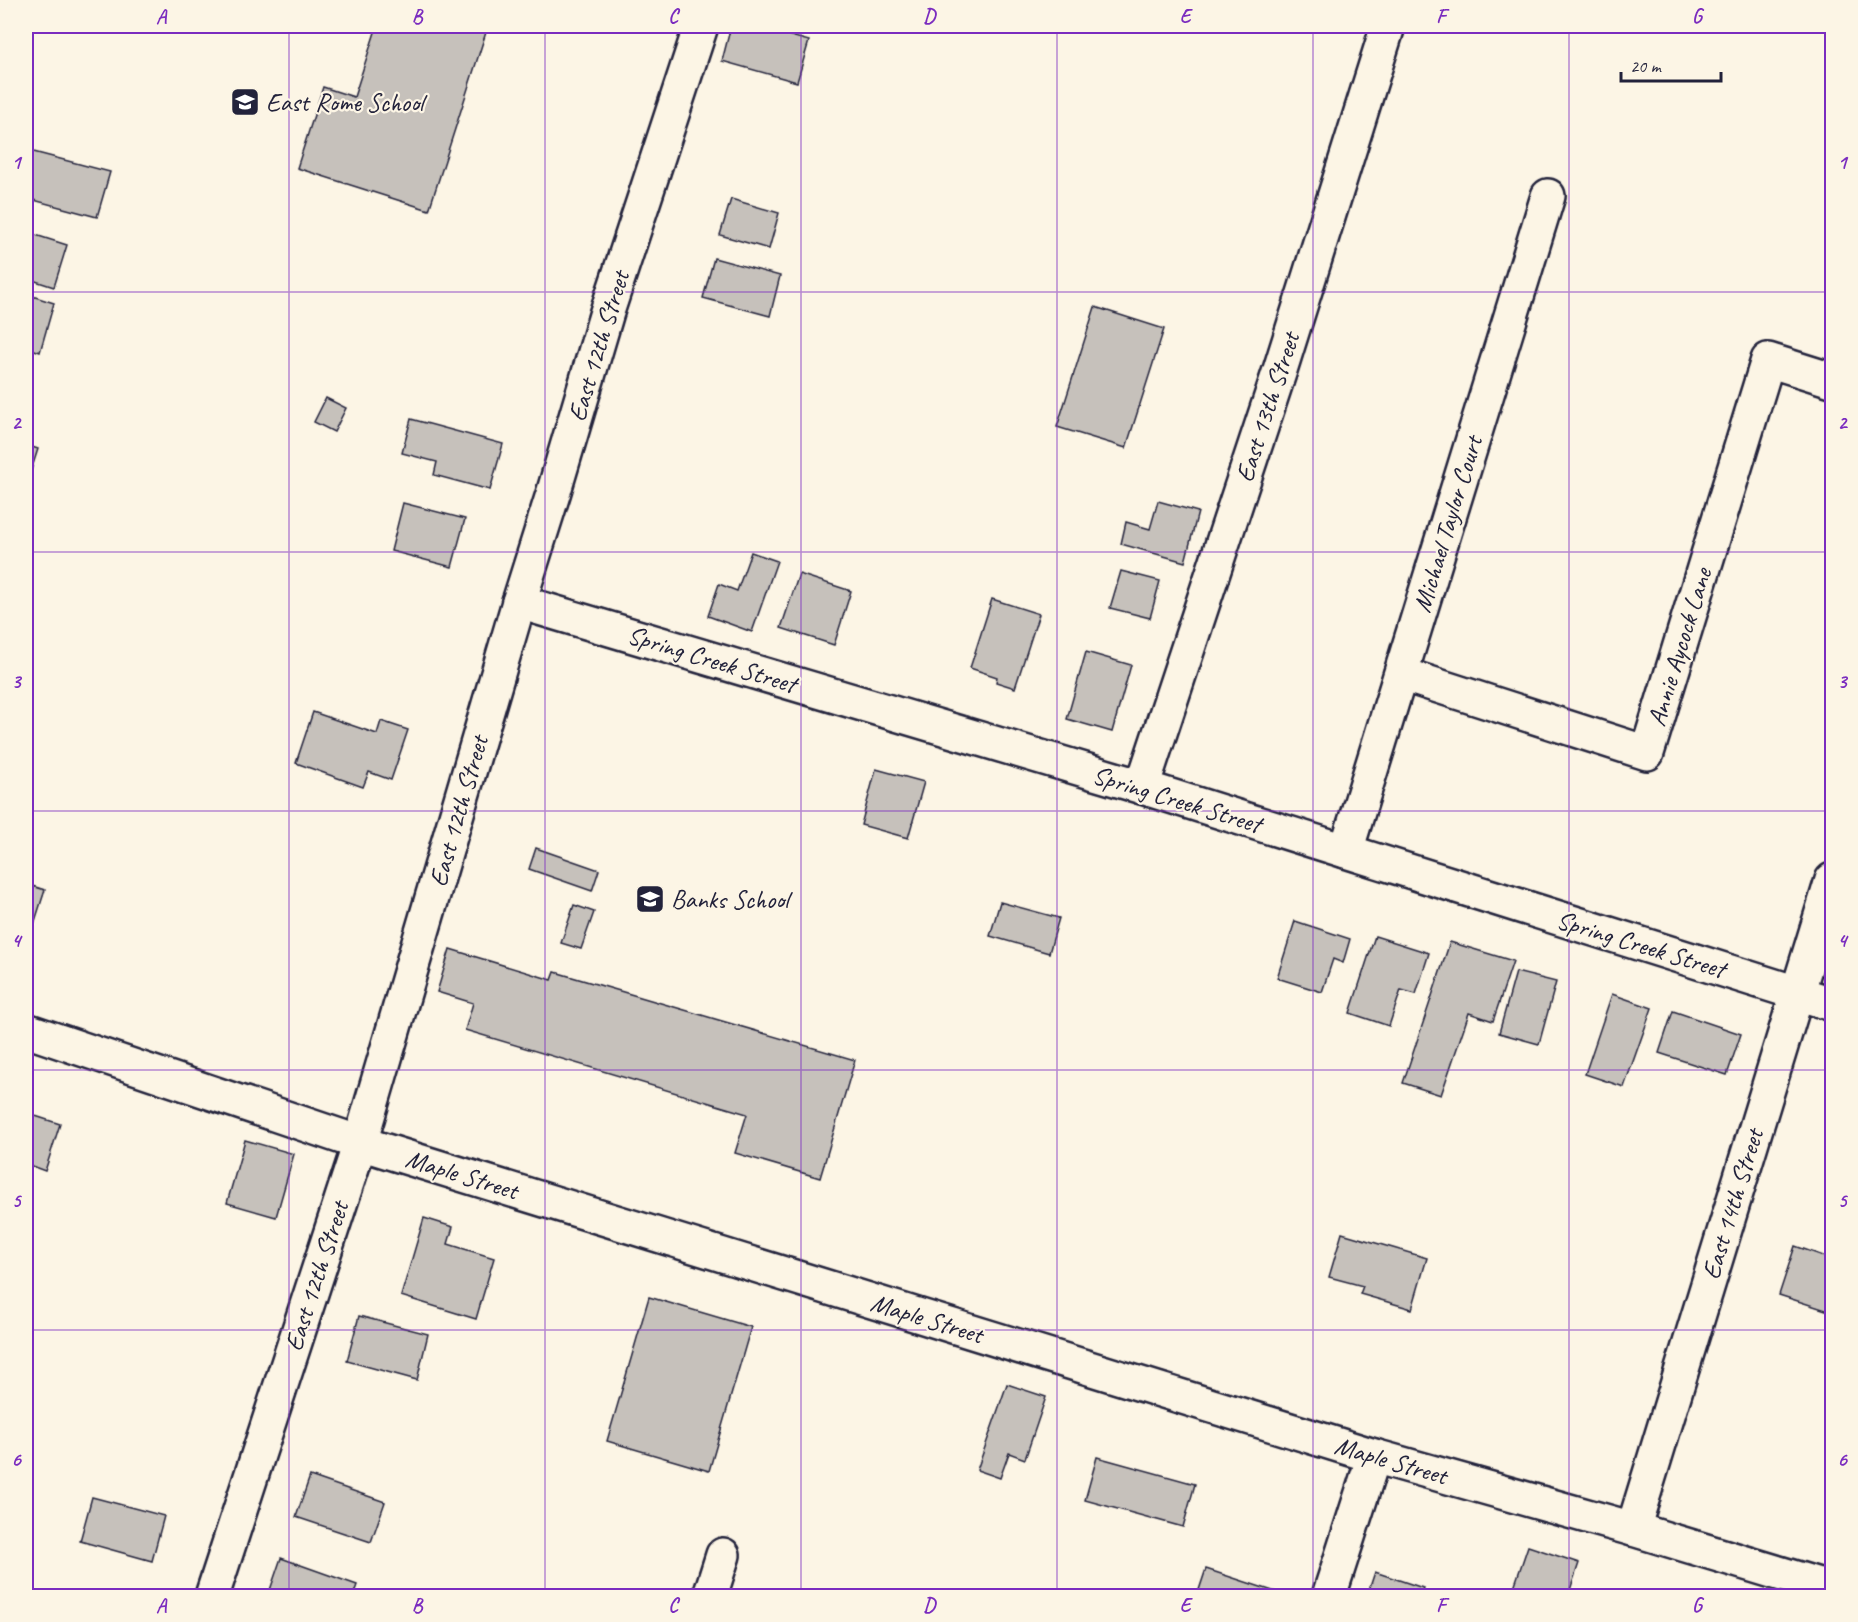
<svg xmlns="http://www.w3.org/2000/svg" width="1858" height="1622" font-family="Caveat,sans-serif">
	<style>
		.building { fill: #c6c1bb; stroke: #22223b; stroke-width: 1.5 }
		.lines { fill: none; stroke-linecap: round; stroke-linejoin: round }
		.minor-casing { stroke: #22223b; stroke-width: 38 }
		.secondary-casing { stroke: #22223b; stroke-width: 38 }
		.minor { stroke: #fcf5e5; stroke-width: 33 }
		.secondary { stroke: #fcf5e5; stroke-width: 33 }
		.grid { fill: none; stroke: #7b2cbf; stroke-width: 1.5; stroke-opacity: 0.55 }
		.labels { text-anchor: middle; stroke-width: 4.5; stroke-linejoin: round; paint-order: stroke }
		.poi-label { font-size: 26px; fill: #22223b; stroke: #fcf5e5; text-anchor: start }
		.street-label { font-size: 26px; fill: #22223b; stroke: #fcf5e5 }
		.neatline { fill: none; stroke: #7b2cbf; stroke-width: 2 }
		.grid-label { font-size: 20px; text-anchor: middle; font-weight: bold; fill: #7b2cbf }
	</style>
	<rect width="100%" height="100%" fill="#fcf5e5"/>
	<filter id="ink" filterUnits="userSpaceOnUse"><feTurbulence type="fractalNoise" baseFrequency=".0167" numOctaves="2"/><feDisplacementMap in="SourceGraphic" scale="12" xChannelSelector="R" yChannelSelector="G"/><feConvolveMatrix kernelMatrix="1 2 1 2 8 2 1 2 1" color-interpolation-filters="sRGB"/></filter>
	<g filter="url(#ink)">
		<g class="building">
			<polygon points="377,26 488,26 429,210 297,168 323,87 354,97"/>
			<polygon points="731,26 755,26 809,41 797,82 722,61"/>
			<polygon points="26,150 110,172 97,217 26,198"/>
			<polygon points="731,199 779,213 769,249 720,235"/>
			<polygon points="26,232 67,245 54,287 26,278"/>
			<polygon points="714,258 780,276 770,316 703,298"/>
			<polygon points="26,294 54,303 40,352 26,347"/>
			<polygon points="1095,307 1164,329 1126,448 1057,427"/>
			<polygon points="326,398 346,408 334,432 314,422"/>
			<polygon points="411,419 503,444 490,490 434,475 437,462 402,453"/>
			<polygon points="26,445 38,449 26,486"/>
			<polygon points="1158,501 1198,512 1185,562 1121,544 1126,522 1150,529"/>
			<polygon points="403,503 465,519 452,567 391,551"/>
			<polygon points="751,552 777,561 752,632 708,616 719,584 737,591"/>
			<polygon points="1121,571 1160,581 1150,618 1110,608"/>
			<polygon points="799,574 851,591 834,645 781,628"/>
			<polygon points="992,599 1039,614 1015,688 996,682 997,677 970,668"/>
			<polygon points="1086,652 1131,665 1112,732 1067,719"/>
			<polygon points="313,712 377,734 381,721 408,730 391,780 369,772 363,787 296,763"/>
			<polygon points="876,769 924,782 908,838 861,825"/>
			<polygon points="536,848 599,870 592,891 529,869"/>
			<polygon points="26,884 45,890 26,949"/>
			<polygon points="1000,902 1059,918 1049,953 990,936"/>
			<polygon points="574,905 594,912 581,949 561,943"/>
			<polygon points="1295,921 1350,939 1343,963 1333,959 1322,992 1277,978"/>
			<polygon points="1375,936 1429,953 1416,994 1401,990 1389,1026 1350,1013"/>
			<polygon points="1450,942 1513,961 1493,1021 1469,1013 1441,1095 1403,1083"/>
			<polygon points="450,949 552,980 555,972 855,1060 820,1178 735,1153 747,1114 465,1030 473,1003 437,992"/>
			<polygon points="1516,972 1556,982 1539,1044 1499,1033"/>
			<polygon points="1612,994 1652,1008 1624,1087 1585,1074"/>
			<polygon points="1673,1011 1741,1034 1727,1075 1659,1053"/>
			<polygon points="26,1113 60,1124 45,1171 26,1164"/>
			<polygon points="245,1140 294,1154 276,1217 227,1203"/>
			<polygon points="424,1218 453,1227 448,1244 494,1258 476,1319 401,1296"/>
			<polygon points="1342,1233 1427,1258 1412,1309 1360,1294 1363,1286 1329,1277"/>
			<polygon points="1795,1246 1832,1259 1832,1312 1779,1295"/>
			<polygon points="649,1297 751,1327 709,1471 607,1441"/>
			<polygon points="359,1316 428,1334 417,1380 347,1361"/>
			<polygon points="1007,1384 1046,1397 1025,1459 1009,1453 1000,1478 977,1470"/>
			<polygon points="1097,1457 1195,1484 1183,1527 1085,1500"/>
			<polygon points="310,1476 385,1502 371,1542 296,1517"/>
			<polygon points="92,1497 164,1516 152,1561 80,1541"/>
			<polygon points="1528,1546 1579,1563 1568,1596 1511,1596"/>
			<polygon points="281,1558 357,1585 353,1596 268,1596"/>
			<polygon points="1206,1569 1276,1592 1275,1596 1197,1596"/>
			<polygon points="1375,1572 1423,1588 1420,1596 1367,1596"/>
		</g>
		<g class="lines">
			<g class="minor-casing">
				<g id="minor">
					<polyline points="519,602 1142,787 1832,1004"/>
					<polyline points="1401,674 1647,753 1768,360 1832,380"/>
					<polyline points="1142,787 1280,370 1388,26"/>
					<polyline points="1346,851 1548,196"/>
					<polyline points="1633,1529 1832,880"/>
					<polyline points="710,1596 723,1555"/>
					<polyline points="1329,1596 1374,1456"/>
				</g>
			</g>
			<g class="secondary-casing">
				<g id="secondary">
					<polyline points="26,1030 360,1143 1374,1456 1633,1529 1832,1589"/>
					<polyline points="212,1596 360,1143 519,602 554,491 607,312 701,26"/>
				</g>
			</g>
			<use href="#minor" class="minor"/>
			<use href="#secondary" class="secondary"/>
		</g>
	</g>
	<path class="grid" d="M289 26V1596M545 26V1596M801 26V1596M1057 26V1596M1313 26V1596M1569 26V1596M26 292H1832M26 552H1832M26 811H1832M26 1070H1832M26 1330H1832"/>
	<defs>
		<g id="school-square" transform="scale(1.5)"><rect x="-9" y="-9" width="18" height="18" rx="4" fill="#22223b" stroke="#fcf5e5"/><path d="M0-5L7-2L0 1L-7-2ZM-4 1L0 2.5L4 1V4Q0 6-4 4Z" fill="#fff"/></g>
	</defs>
	<g fill-rule="evenodd">
		<use href="#school-square" x="245" y="102"/>
		<use href="#school-square" x="650" y="899"/>
	</g>
	<g class="labels">
		<g class="poi-label">
			<text x="266" y="111">East Rome School</text>
			<text x="671" y="908">Banks School</text>
		</g>
		<g class="street-label">
			<text transform="translate(598 346) rotate(-73)" y="9">East 12th Street</text>
			<text transform="translate(1267 407) rotate(-72)" y="9">East 13th Street</text>
			<text transform="translate(1447 524) rotate(-73)" y="9">Michael Taylor Court</text>
			<text transform="translate(1679 647) rotate(-73)" y="9">Annie Aycock Lane</text>
			<text transform="translate(712 659) rotate(17)" y="9">Spring Creek Street</text>
			<text transform="translate(1177 799) rotate(17)" y="9">Spring Creek Street</text>
			<text transform="translate(458 811) rotate(-74)" y="9">East 12th Street</text>
			<text transform="translate(1641 944) rotate(17)" y="9">Spring Creek Street</text>
			<text transform="translate(462 1174) rotate(17)" y="9">Maple Street</text>
			<text transform="translate(1732 1204) rotate(-73)" y="9">East 14th Street</text>
			<text transform="translate(316 1276) rotate(-72)" y="9">East 12th Street</text>
			<text transform="translate(927 1318) rotate(17)" y="9">Maple Street</text>
			<text transform="translate(1391 1460) rotate(16)" y="9">Maple Street</text>
		</g>
	</g>
	<rect width="1858" height="1622" fill="none" stroke="#fcf5e5" stroke-width="66"/>
	<path d="M1621 72v9h100v-9" fill="none" stroke="#22223b" stroke-width="3"/>
	<text x="1630" y="72" font-size="18" fill="#22223b" stroke="#fcf5e5" stroke-width="4.5" paint-order="stroke">20 m</text>
	<rect x="33" y="33" width="1792" height="1556" class="neatline"/>
	<g class="grid-label">
		<text x="161" y="23">A</text>
		<text x="417" y="23">B</text>
		<text x="673" y="23">C</text>
		<text x="929" y="23">D</text>
		<text x="1185" y="23">E</text>
		<text x="1441" y="23">F</text>
		<text x="1697" y="23">G</text>
		<text x="16" y="169">1</text>
		<text x="1842" y="169">1</text>
		<text x="16" y="429">2</text>
		<text x="1842" y="429">2</text>
		<text x="16" y="688">3</text>
		<text x="1842" y="688">3</text>
		<text x="16" y="947">4</text>
		<text x="1842" y="947">4</text>
		<text x="16" y="1207">5</text>
		<text x="1842" y="1207">5</text>
		<text x="16" y="1466">6</text>
		<text x="1842" y="1466">6</text>
		<text x="161" y="1612">A</text>
		<text x="417" y="1612">B</text>
		<text x="673" y="1612">C</text>
		<text x="929" y="1612">D</text>
		<text x="1185" y="1612">E</text>
		<text x="1441" y="1612">F</text>
		<text x="1697" y="1612">G</text>
	</g>
</svg>
